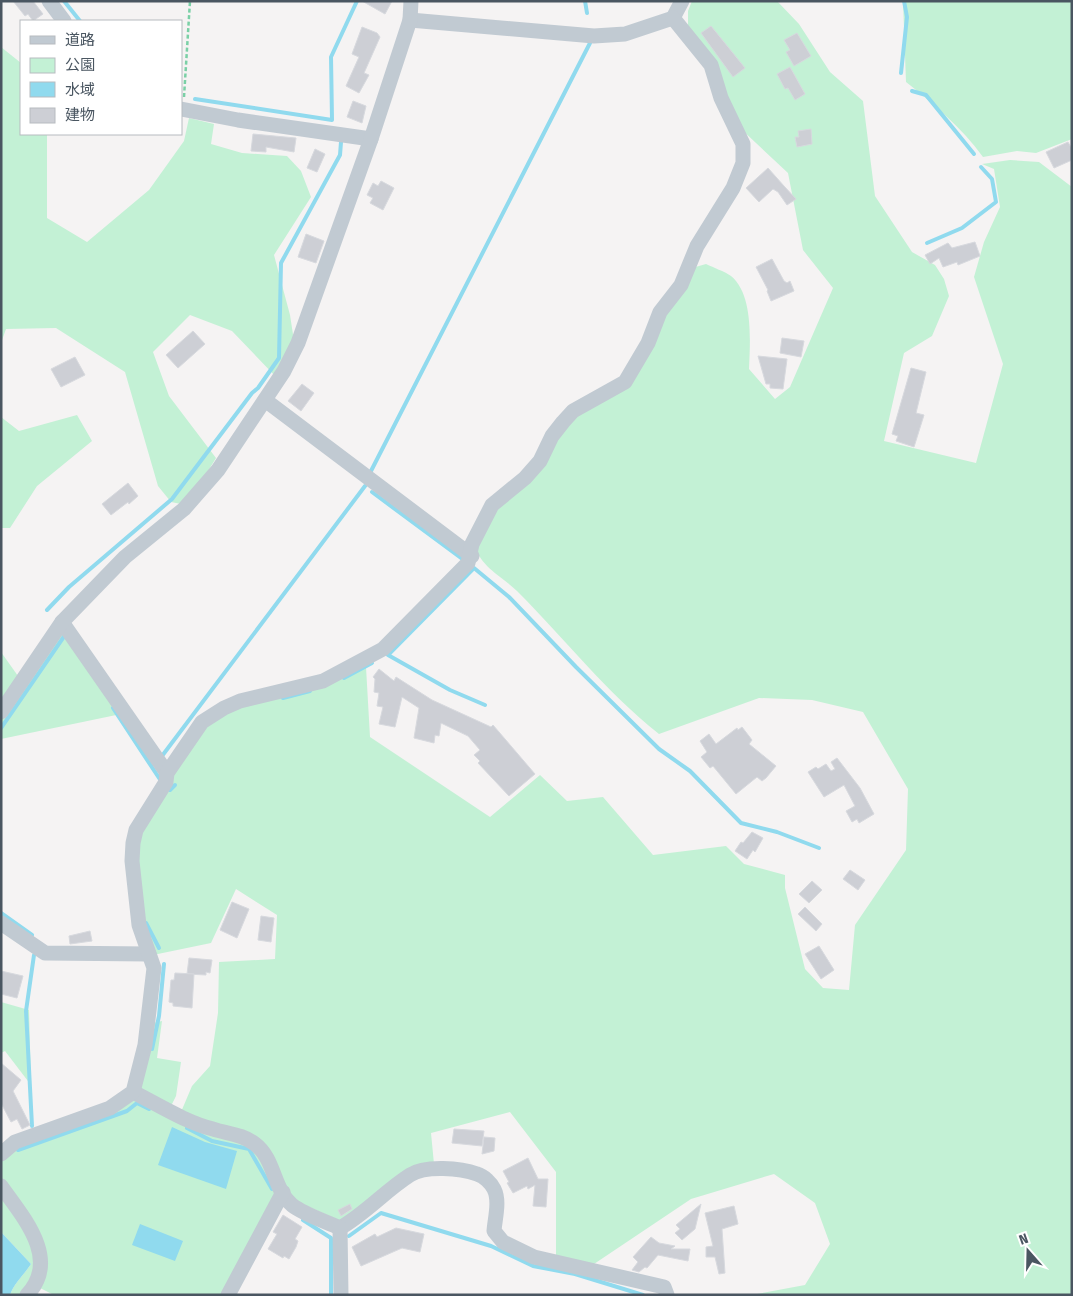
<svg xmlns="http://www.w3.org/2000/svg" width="1073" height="1296" font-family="'Fira Sans Condensed','Noto Sans JP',sans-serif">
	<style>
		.green { fill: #c3f1d5 }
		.water { fill: #90daee }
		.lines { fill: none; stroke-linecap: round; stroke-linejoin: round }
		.stream { stroke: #90daee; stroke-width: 4 }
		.building { fill: #cdcfd5; stroke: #d7d9de }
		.path { stroke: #7ad0a6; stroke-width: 2.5; stroke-dasharray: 4 2.5; stroke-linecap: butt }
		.minor { stroke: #c1cad2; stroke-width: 15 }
	</style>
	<rect width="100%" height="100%" fill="#f5f3f3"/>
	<g class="green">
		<path d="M692 1H777L799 24 830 72 863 101 875 196 912 252 935 265 944 279 949 296 932 336 904 353 884 441 976 463 1003 364 974 277 984 242 1000 207 994 169 982 164 1010 160 1039 162 1072 187V1295H752L805 1285 830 1244 815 1203 774 1174 691 1199 591 1266 556 1257V1172L510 1112 431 1133 434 1164 345 1223 289 1198 271 1157 181 1112 192 1086 210 1066 218 1013 219 962 275 959 277 915 236 889 211 943 153 955 141 924 136 856 144 822 199 732 226 711 366 667 370 737 490 817 540 775 567 801 603 797 653 855 726 846 744 864 785 875V888L805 969 823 988 849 990 855 925 906 850 908 789 863 712 812 700 759 698 659 734C606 692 565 639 517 591 504 578 481 567 476 548L497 506 573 418 627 384 692 268 706 264C714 268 724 271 731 276 754 295 750 343 749 369L775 399 790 387 833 288 803 250 788 173 740 128 688 32V11Z"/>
		<path d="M903 1H1072V139L1036 153 1017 151 983 157C961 127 935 105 906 82Z"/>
		<polygon points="1,47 21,63 21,134 47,134 47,218 87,242 149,190 184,141 189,118 214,124 211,144 242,153 287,156 301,171 311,197 274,255 290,315 294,341 276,377 232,331 190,315 153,352 169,396 216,458 208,471 181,504 171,502 158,486 125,372 56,328 6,329 1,343"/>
		<polygon points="77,415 92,441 37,486 10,528 1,528 1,417 19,431"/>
		<polygon points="62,631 121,714 1,739 1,720"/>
		<polygon points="1,652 18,676 1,700"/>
		<polygon points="1,1002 29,1010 31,1085 5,1051 1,1053"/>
		<polygon points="162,1021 157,1058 181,1062 176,1096 171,1106 141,1091 137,1085 153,1023"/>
		<polygon points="134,1098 252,1144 279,1194 225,1295 54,1295 40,1288 47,1269 1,1179 1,1160 7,1152"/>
		<path d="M1 1194 17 1214 38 1257 24 1295H10C14 1283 24 1275 31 1264L1 1232Z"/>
	</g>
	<g class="water">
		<polygon points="172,1127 205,1142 237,1151 226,1189 158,1165"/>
		<polygon points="140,1224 183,1241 175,1261 132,1245"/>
		<path d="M1 1232 31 1264C24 1275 14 1283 10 1295H1Z"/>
	</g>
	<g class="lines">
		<g class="stream">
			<polyline points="64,1 80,21"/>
			<polyline points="585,1 587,13"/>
			<polyline points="901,73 907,17 904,1"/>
			<polyline points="912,91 926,95 974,154"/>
			<polyline points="195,99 332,120 331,57 357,1"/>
			<polyline points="927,243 962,228 996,202 992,179 981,167"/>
			<polyline points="371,471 590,43"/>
			<polyline points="372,492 461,558"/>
			<polyline points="47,610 69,587 172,499 252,393 258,388 279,358 281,263 340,155 341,142"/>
			<polyline points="344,678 372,663"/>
			<polyline points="283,698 310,691"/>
			<polyline points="485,705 450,690 388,655 474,568 509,597 576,667 659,749 690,771 741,823 777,832 819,848"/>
			<polyline points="113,708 161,781"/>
			<polyline points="1,728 65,635"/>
			<polyline points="162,756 365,486"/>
			<polyline points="170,790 175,785"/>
			<polyline points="1,913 32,935"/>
			<polyline points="146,923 159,948"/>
			<polyline points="152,1049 159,1016 164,964"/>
			<polyline points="32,1126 26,1011 34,955"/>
			<polyline points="187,1128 212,1141 249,1149 272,1189"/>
			<polyline points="18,1150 127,1111 137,1103 149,1109"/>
			<polyline points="303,1220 331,1238 331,1295"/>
			<polyline points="349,1236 381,1213 491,1246 533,1266 575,1274 643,1295"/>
		</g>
	</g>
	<g class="building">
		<polygon points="13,1 33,1 43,14 33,21 28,14 25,16"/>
		<polygon points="362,1 392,1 385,14"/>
		<polygon points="711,26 745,68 733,77 701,33"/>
		<polygon points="362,27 377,33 380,37 364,73 369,75 359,93 346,86 359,57 352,54"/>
		<polygon points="797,33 811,56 794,66 786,52 790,50 784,40"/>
		<polygon points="790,67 805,94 795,100 788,88 785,89 777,74"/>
		<polygon points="353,101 366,106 362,123 347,117"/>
		<polygon points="811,129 812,144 797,147 795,137 799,137 798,131"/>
		<polygon points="253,134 296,138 294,152 266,147 266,152 251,151"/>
		<polygon points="1068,142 1072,149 1072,160 1054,168 1046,152"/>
		<polygon points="315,149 325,154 317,172 307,168"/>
		<polygon points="768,168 784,186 796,199 787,205 778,192 773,189 759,202 746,188"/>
		<polygon points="381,181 394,188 383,210 370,203 373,198 367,195 373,183 378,186"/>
		<polygon points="306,234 324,241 316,263 298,257"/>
		<polygon points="975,242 980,256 958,265 957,262 943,267 939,258 930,264 925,255 948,243 952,248"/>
		<polygon points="772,259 784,281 787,283 790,281 794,291 771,301 767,291 768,290 756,267"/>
		<polygon points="193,331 205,344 178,368 166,355"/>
		<polygon points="782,338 804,341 801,357 780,353"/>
		<polygon points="758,356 787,359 783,389 770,388 770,384 766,384"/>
		<polygon points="75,357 85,375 61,387 51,369"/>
		<polygon points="911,368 926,372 916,413 924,415 914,447 896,441 898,436 892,434"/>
		<polygon points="302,384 314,393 301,411 288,401"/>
		<polygon points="128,483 138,496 129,504 128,502 111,515 102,504"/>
		<polygon points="379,669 394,681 396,677 432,700 491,727 493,725 535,774 509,796 478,763 480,761 474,755 480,750 468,736 441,723 439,736 435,735 434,743 414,738 419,708 402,697 395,727 379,724 383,707 377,706 379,693 374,692 375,679 373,677"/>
		<polygon points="742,727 752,740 749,744 776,766 766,778 762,781 757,777 736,794 713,766 710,768 701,757 707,752 700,741 709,734 716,744 737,728 738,730"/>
		<polygon points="837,758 860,788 874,814 859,823 857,819 852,822 846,811 855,806 844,785 824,797 808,772 816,767 818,769 826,764 831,771 835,769 831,762"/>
		<polygon points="752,832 763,838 755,852 753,850 747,859 735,851 741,842 743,843"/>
		<polygon points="850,870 865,880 858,890 843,879"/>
		<polygon points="812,881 822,890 809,903 799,894"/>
		<polygon points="232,902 249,909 237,938 220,930"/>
		<polygon points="805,907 822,924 816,931 798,914"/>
		<polygon points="261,916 274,918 271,942 258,940"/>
		<polygon points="90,931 92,941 70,944 69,936"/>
		<polygon points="819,946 834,970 821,979 805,954"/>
		<polygon points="189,958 212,960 210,973 206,972 206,975 187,974"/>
		<polygon points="1,971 23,976 17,998 1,994"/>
		<polygon points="175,973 194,974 192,1008 173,1006 173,1003 169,1002 171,980 174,980"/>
		<polygon points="1,1063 21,1080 13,1091 30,1125 22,1129 17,1119 11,1122 1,1103"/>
		<polygon points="454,1129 484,1131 482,1146 452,1143"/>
		<polygon points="484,1137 495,1138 494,1151 482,1154"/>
		<polygon points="528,1158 538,1179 548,1179 546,1207 533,1206 535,1185 528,1189 527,1186 513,1193 507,1183 509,1182 503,1171"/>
		<polygon points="350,1204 352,1209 341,1216 338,1210"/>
		<polygon points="701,1204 695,1229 682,1240 675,1233 680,1229 676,1225"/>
		<polygon points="734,1206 738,1224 722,1229 725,1273 719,1274 715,1257 706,1257 706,1247 713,1246 705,1213"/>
		<polygon points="283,1215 302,1227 295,1239 298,1241 296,1247 289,1259 284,1256 283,1258 268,1249 277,1234 273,1232"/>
		<polygon points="396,1228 424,1234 420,1252 402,1248 361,1266 352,1247 375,1234 377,1237"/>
		<polygon points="651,1237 659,1243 675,1246 671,1249 690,1249 688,1261 658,1255 647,1268 645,1267 639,1272 632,1270 638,1262 633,1257"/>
	</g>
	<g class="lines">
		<polyline class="path" points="184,97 190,1"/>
		<g class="minor">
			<polyline points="49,1 64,21"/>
			<polyline points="410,20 594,36 625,34 673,18 682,1"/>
			<polyline points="181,109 238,120 371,139"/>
			<polyline points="265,400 472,556"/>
			<polyline points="62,622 167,773"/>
			<polyline points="1,712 62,622 125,557 184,509 218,470 284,371 298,343 371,139 410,20 411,1"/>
			<polyline points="1,923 45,953 149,954"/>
			<path d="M133 1092C159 1105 185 1122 213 1129 228 1134 242 1134 255 1144 275 1159 273 1189 292 1205 305 1215 325 1221 340 1228 366 1213 385 1191 410 1175 425 1165 461 1168 477 1174 484 1176 491 1183 494 1189 500 1201 495 1218 494 1231L503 1242 534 1257 664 1287 667 1295"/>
			<polyline points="1,1154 15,1142 110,1108 133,1092 145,1045 154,968 139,925 132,861 133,843 136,830 166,782 167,773 202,722 224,708 240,701 323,681 383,649 468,563 472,544 492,505 525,478 540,461 552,436 563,422 573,411 625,382 648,343 660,312 681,285 697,246 733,188 743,163 743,144 721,98 711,65 673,18"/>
			<path d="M1 1186C23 1217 61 1259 27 1295"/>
			<polyline points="340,1228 341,1295"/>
			<polyline points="228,1295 283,1192"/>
		</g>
	</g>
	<rect width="1073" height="1296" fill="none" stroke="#4a5661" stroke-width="5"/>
	<rect x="20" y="20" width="162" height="115" fill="#ffffff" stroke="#b7bbc0"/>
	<rect x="30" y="36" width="25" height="8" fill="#c1cad2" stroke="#b7bbc0"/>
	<text x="65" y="45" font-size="15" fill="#4a5661">道路</text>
	<rect x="30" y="58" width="25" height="15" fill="#c3f1d5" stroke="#b7bbc0"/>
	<text x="65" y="70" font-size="15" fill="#4a5661">公園</text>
	<rect x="30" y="82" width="25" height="15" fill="#90daee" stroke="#b7bbc0"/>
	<text x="65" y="95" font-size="15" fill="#4a5661">水域</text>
	<rect x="30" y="108" width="25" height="15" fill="#cdcfd5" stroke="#b7bbc0"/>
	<text x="65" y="120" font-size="15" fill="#4a5661">建物</text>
	<g transform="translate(1028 1251) rotate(340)" stroke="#ffffff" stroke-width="4" paint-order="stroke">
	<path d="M0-4L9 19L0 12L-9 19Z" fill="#4a5661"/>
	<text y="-8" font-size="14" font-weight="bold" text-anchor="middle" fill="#4a5661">N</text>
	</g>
</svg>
